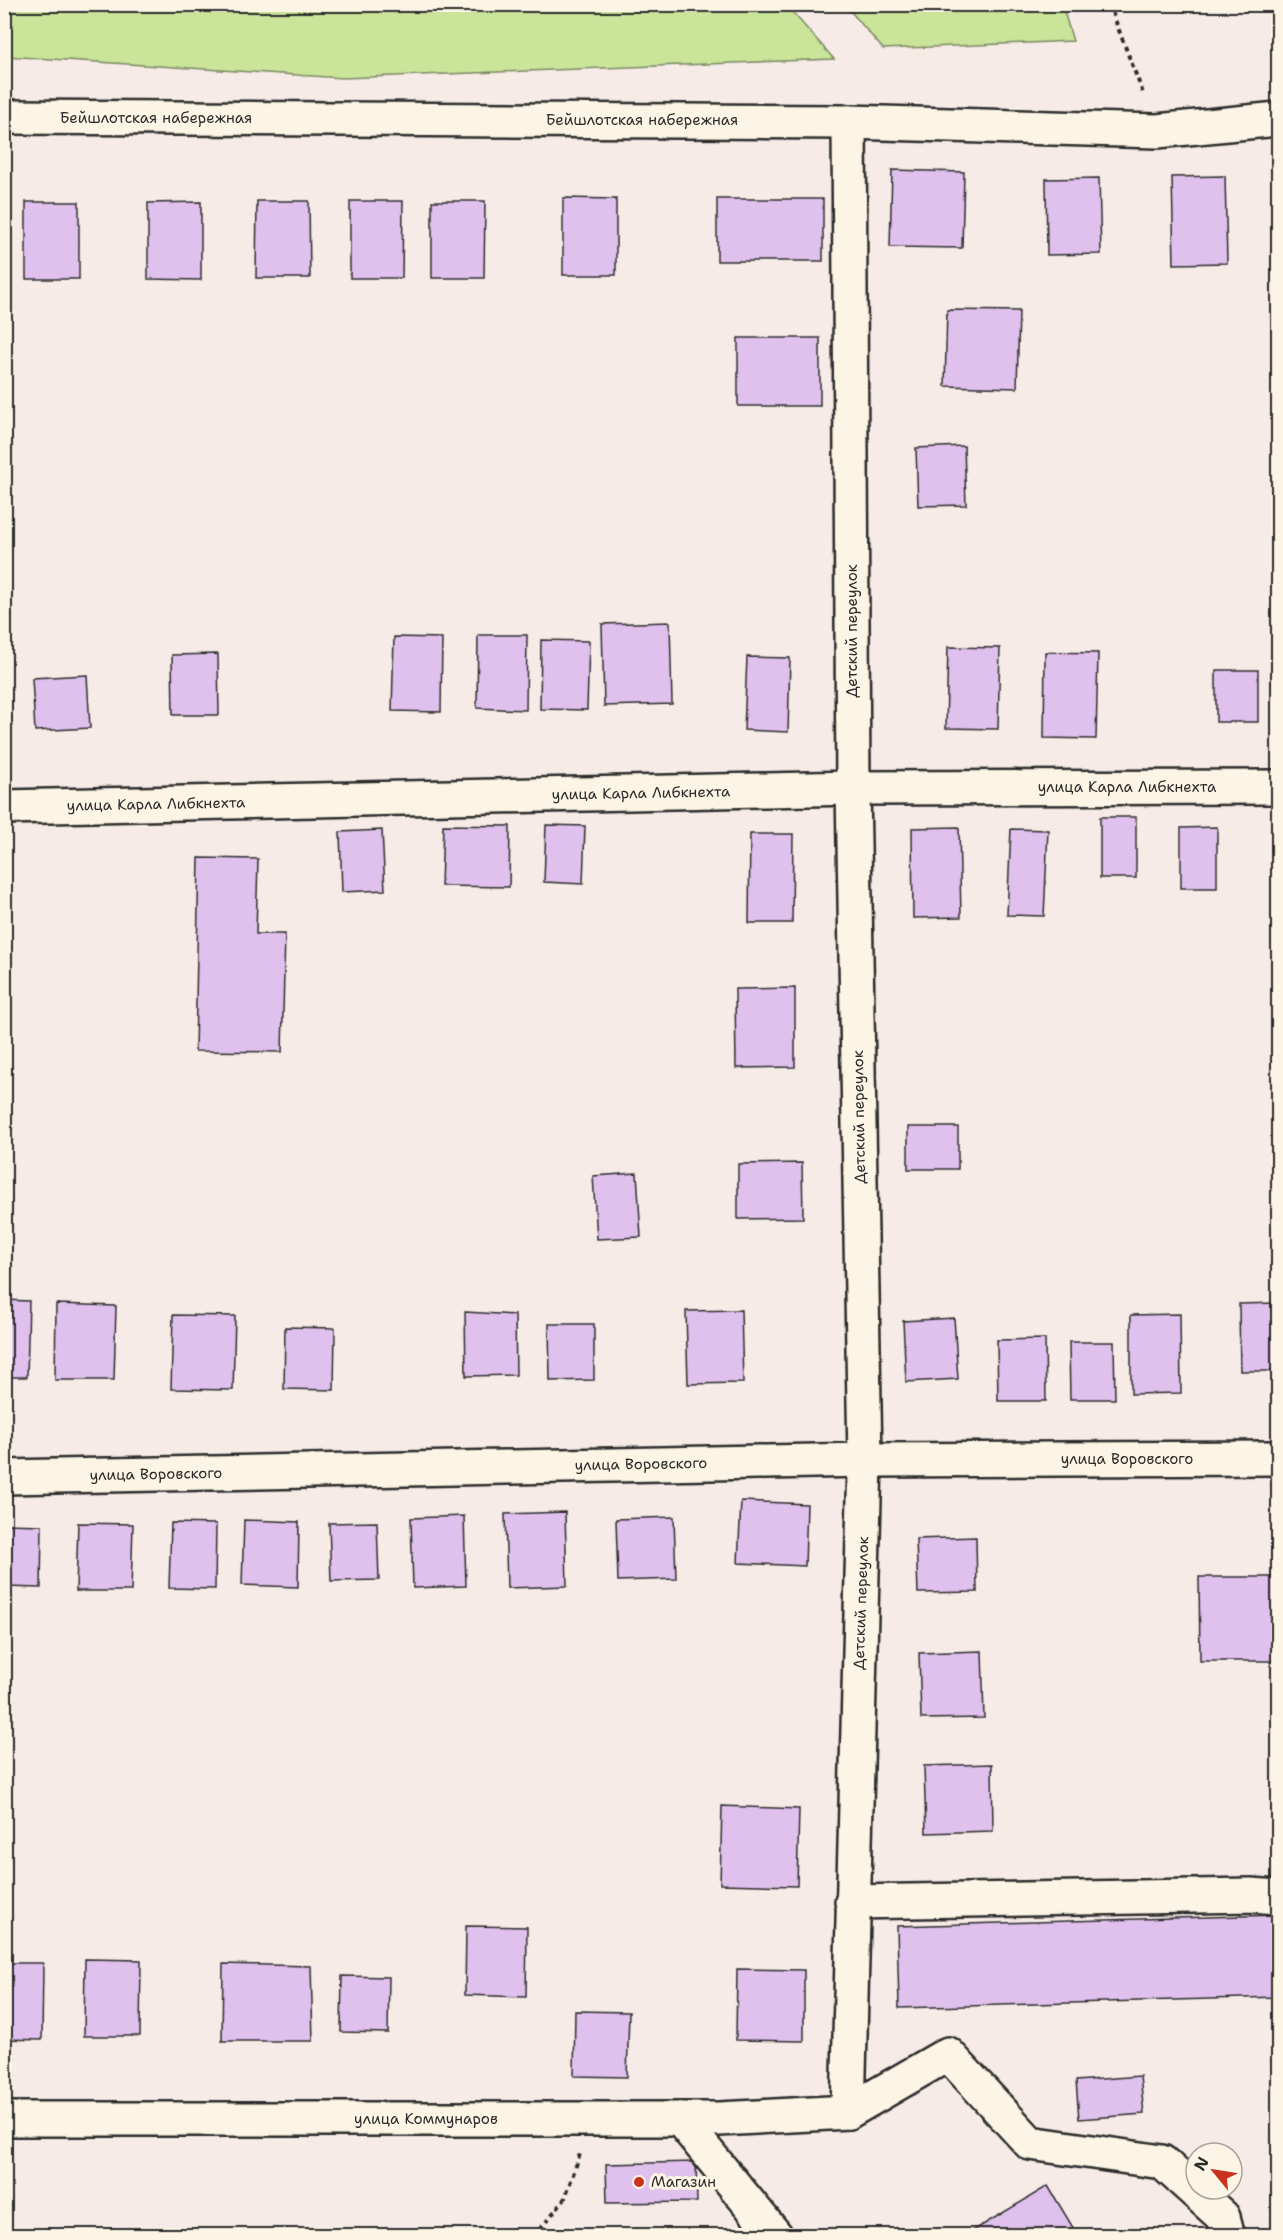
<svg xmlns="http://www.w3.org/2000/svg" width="1283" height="2240" font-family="'Shantell Sans',sans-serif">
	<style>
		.green { fill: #cae49a; stroke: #7a8862; stroke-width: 1.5 }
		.building { fill: #e0c1ee; stroke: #2b2b2b; stroke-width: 1.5 }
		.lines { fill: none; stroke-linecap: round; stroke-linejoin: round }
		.minor-casing { stroke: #2b2b2b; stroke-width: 38 }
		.path { stroke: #2b2b2b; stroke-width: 4; stroke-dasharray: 4.5 4.5; stroke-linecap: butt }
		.minor { stroke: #fcf5e5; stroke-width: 33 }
		.poi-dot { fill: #c8321e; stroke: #fcf5e5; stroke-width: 2 }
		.labels { text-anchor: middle; stroke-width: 6; stroke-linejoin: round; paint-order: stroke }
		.street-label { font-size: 15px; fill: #2b2b2b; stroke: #fcf5e5 }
		.poi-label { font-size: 15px; fill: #2b2b2b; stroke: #fcf5e5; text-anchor: start }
	</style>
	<rect width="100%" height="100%" fill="#f6ebe7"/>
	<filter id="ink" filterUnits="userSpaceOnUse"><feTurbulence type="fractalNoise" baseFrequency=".0167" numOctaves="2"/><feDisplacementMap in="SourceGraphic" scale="12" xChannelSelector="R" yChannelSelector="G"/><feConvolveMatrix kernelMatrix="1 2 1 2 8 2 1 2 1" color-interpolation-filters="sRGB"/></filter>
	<g filter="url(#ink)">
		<g class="green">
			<polygon points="4,5 786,5 834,59 343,78 5,56"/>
			<polygon points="845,5 1062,5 1073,41 883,49"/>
		</g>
		<g class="building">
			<polygon points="892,170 964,172 962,248 890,247"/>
			<polygon points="1225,176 1227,263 1174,264 1172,177"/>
			<polygon points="1099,178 1101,254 1047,255 1046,179"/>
			<polygon points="563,198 616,199 616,275 563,275"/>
			<rect x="717" y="199" width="106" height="62"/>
			<polygon points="257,201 309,201 310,278 256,278"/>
			<polygon points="350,201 403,201 402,278 350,278"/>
			<polygon points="432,201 485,201 484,278 432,278"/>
			<rect x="26" y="202" width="53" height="77"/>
			<polygon points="201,202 201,280 148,279 148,203"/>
			<polygon points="947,310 1019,311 1017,388 945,386"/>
			<rect x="738" y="338" width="82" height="68"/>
			<polygon points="964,446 966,505 918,506 916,448"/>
			<polygon points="670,622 672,704 604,706 602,624"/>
			<polygon points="478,635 527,635 526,710 477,708"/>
			<polygon points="394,637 442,638 441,712 392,711"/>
			<polygon points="541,640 589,641 587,710 540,709"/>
			<polygon points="948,647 1000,648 998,729 946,728"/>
			<polygon points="1045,652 1098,653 1096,739 1044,738"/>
			<polygon points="218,654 219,715 173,715 172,655"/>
			<polygon points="747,657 790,658 788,732 744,730"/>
			<rect x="1216" y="670" width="42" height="52"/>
			<polygon points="87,675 90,728 35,731 32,678"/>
			<rect x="1100" y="817" width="36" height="61"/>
			<rect x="1273" y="817" width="5" height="61"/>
			<polygon points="443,825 510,826 509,887 441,886"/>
			<polygon points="546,825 585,826 583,884 544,882"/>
			<polygon points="959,827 961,917 913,918 912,828"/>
			<polygon points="1217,827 1217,888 1181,888 1181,828"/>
			<polygon points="1011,829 1048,830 1044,916 1007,915"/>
			<polygon points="382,830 385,890 342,892 340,832"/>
			<polygon points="750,834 793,834 792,923 749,923"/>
			<polygon points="199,858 258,859 256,934 285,934 282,1052 195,1051"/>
			<polygon points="795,988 795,1067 736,1068 735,989"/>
			<rect x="908" y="1127" width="50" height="42"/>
			<polygon points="802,1163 803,1218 738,1219 738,1164"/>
			<polygon points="637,1173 641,1237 597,1239 593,1176"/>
			<polygon points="4,1300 29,1301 27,1377 4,1377"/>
			<polygon points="1278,1303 1278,1371 1240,1371 1239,1304"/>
			<polygon points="56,1304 116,1306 114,1380 55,1380"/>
			<polygon points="741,1310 743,1383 688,1384 686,1311"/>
			<polygon points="465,1312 515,1315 516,1375 466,1376"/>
			<polygon points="1180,1314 1181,1393 1131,1394 1131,1315"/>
			<polygon points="173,1315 235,1316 233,1390 171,1389"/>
			<polygon points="954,1318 958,1379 906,1382 903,1321"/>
			<polygon points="549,1324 594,1324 594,1380 550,1381"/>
			<polygon points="285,1327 335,1328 334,1390 284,1389"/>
			<polygon points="1045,1339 1046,1401 998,1401 997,1340"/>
			<polygon points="1069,1342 1114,1342 1115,1399 1070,1399"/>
			<polygon points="741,1501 807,1504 805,1566 738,1563"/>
			<polygon points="565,1512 567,1586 507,1588 505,1514"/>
			<polygon points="464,1516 466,1586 413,1588 411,1518"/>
			<polygon points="674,1517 676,1579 618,1581 616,1519"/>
			<polygon points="244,1520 299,1522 298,1587 242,1585"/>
			<polygon points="377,1522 379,1580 331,1581 329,1523"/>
			<polygon points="78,1523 133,1524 131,1591 76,1591"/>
			<polygon points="171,1523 216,1524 215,1589 169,1588"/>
			<polygon points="4,1524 42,1525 41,1588 4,1587"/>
			<polygon points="976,1537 977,1592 918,1593 916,1539"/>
			<polygon points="1199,1577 1275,1577 1276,1661 1200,1661"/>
			<polygon points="982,1651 984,1718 921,1719 919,1653"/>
			<polygon points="992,1764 993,1831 926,1833 924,1766"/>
			<polygon points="722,1806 799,1809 797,1886 720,1884"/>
			<polygon points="1278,1915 1278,1997 899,2008 897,1926"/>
			<polygon points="466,1926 527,1927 526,1997 465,1995"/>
			<polygon points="85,1959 141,1960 140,2036 84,2036"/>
			<polygon points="4,1963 43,1963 42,2040 4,2039"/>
			<polygon points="223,1964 311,1966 313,2041 222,2041"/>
			<polygon points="737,1969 804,1970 804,2041 736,2040"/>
			<polygon points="342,1976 389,1977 388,2033 341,2032"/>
			<polygon points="575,2011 629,2012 627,2077 574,2076"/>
			<polygon points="1140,2076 1144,2114 1079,2119 1076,2081"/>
			<polygon points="696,2162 697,2202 607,2203 606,2164"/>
			<polygon points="1048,2186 1078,2236 967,2236 966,2235"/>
		</g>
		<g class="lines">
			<g class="minor-casing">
				<g id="minor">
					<polyline points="4,117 849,122 1157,131 1278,119"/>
					<polyline points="4,807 853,788 1278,787"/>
					<polyline points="4,1477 865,1460 1278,1458"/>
					<polyline points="852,1902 1251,1895 1278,1897"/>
					<polyline points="848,2112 865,1460 853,788 849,122"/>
					<polyline points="4,2119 719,2119 848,2112 948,2054 1030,2143 1162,2162 1223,2217 1228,2236"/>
					<polyline points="680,2119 776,2236"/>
				</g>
			</g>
			<g class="path">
				<polyline points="1109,4 1144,96"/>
				<polyline points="4,2212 15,2236"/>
				<polyline points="535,2236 565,2198 580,2154"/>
			</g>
			<use href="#minor" class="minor"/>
		</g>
	</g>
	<circle class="poi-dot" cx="639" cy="2182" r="6"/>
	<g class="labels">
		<g class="street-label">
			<text x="156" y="123">Бейшлотская набережная</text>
			<text x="642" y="125">Бейшлотская набережная</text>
			<text transform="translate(852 631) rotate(-90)" y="5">Детский переулок</text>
			<text x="1127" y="792">улица Карла Либкнехта</text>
			<text transform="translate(641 793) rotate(-1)" y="5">улица Карла Либкнехта</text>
			<text transform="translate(156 804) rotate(-1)" y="5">улица Карла Либкнехта</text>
			<text transform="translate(859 1117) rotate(-91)" y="5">Детский переулок</text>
			<text x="1127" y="1464">улица Воровского</text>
			<text transform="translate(641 1464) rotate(-1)" y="5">улица Воровского</text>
			<text transform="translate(156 1474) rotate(-1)" y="5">улица Воровского</text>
			<text transform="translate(861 1603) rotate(-88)" y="5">Детский переулок</text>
			<text x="426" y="2124">улица Коммунаров</text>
		</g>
		<g class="poi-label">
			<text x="651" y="2187">Магазин</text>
		</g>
	</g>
	<rect width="1283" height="2240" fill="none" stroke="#fcf5e5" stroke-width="24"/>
	<rect x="12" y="12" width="1259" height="2216" fill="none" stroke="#2b2b2b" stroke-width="2" filter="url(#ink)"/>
	<g transform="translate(1214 2171) rotate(300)"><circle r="28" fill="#fcf5e5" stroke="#a8a49b" stroke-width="1.5"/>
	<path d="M0-4.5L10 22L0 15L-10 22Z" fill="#c8321e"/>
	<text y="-9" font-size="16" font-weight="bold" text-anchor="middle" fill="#2b2b2b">N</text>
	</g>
</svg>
